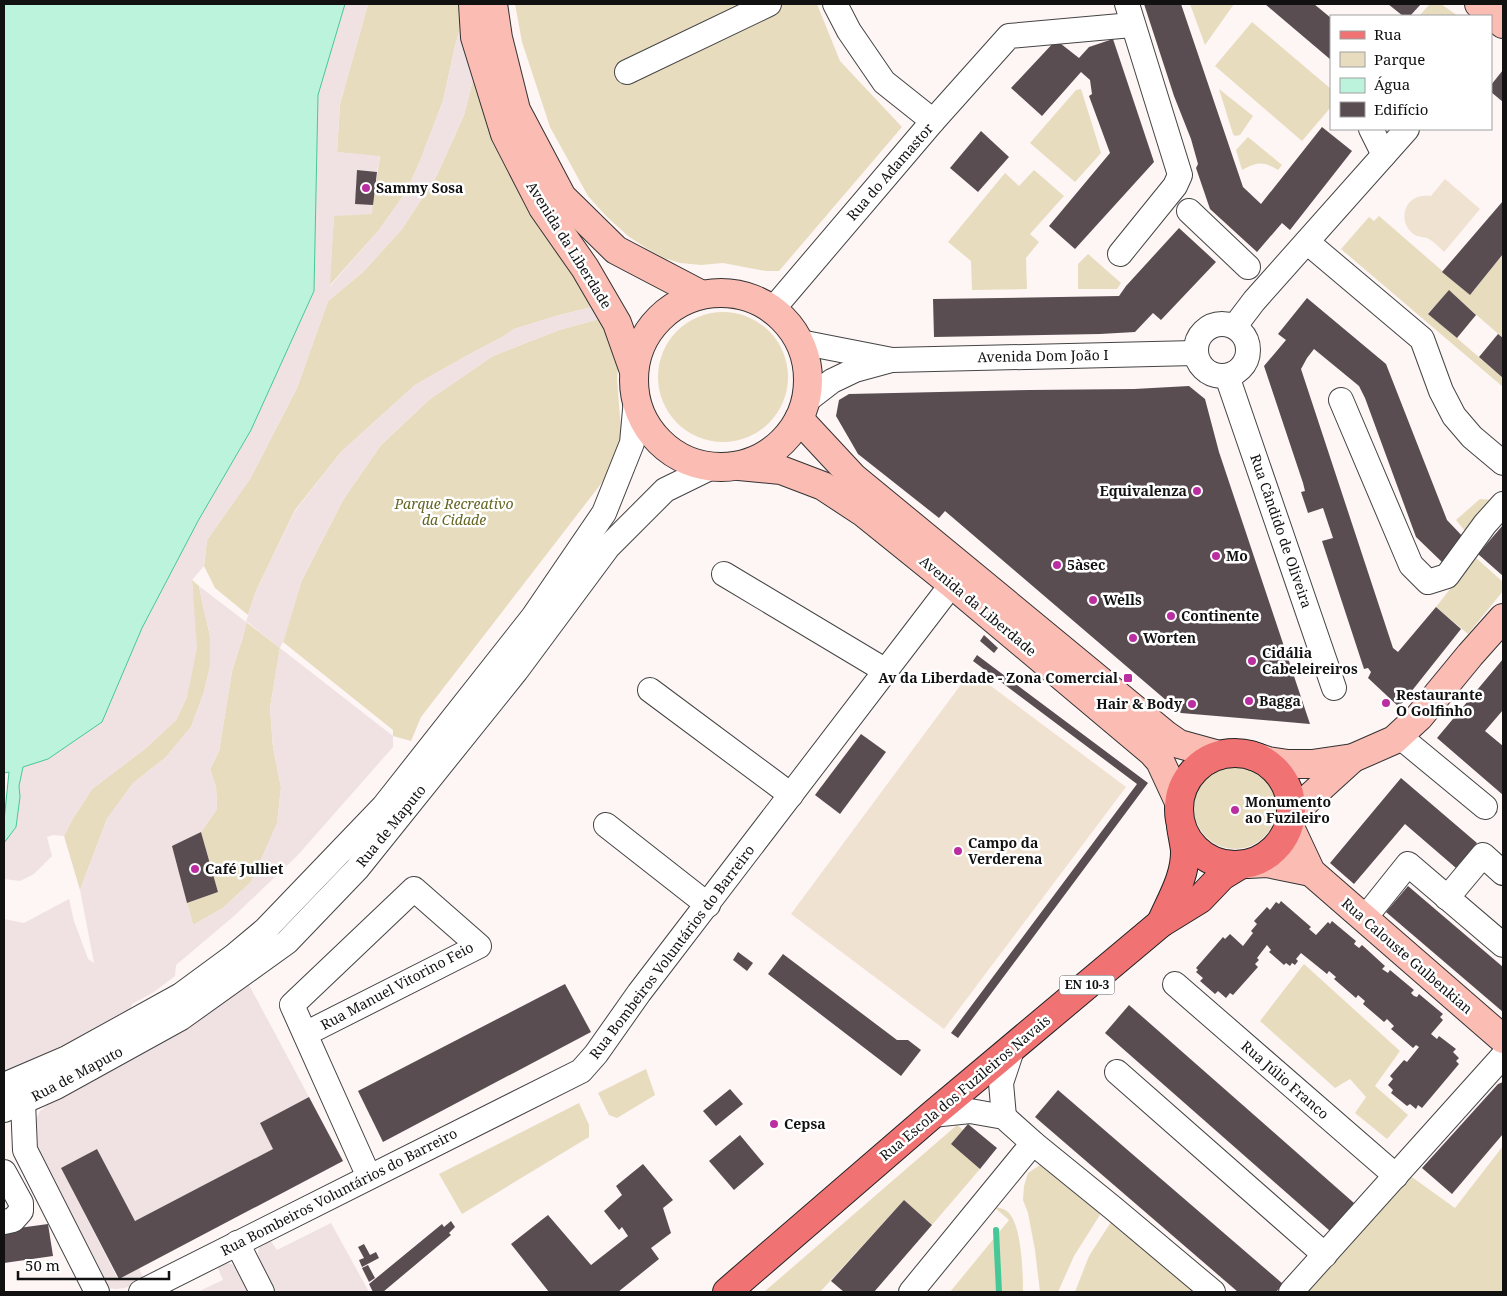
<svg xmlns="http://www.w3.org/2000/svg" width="1507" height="1296" font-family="'Noto Serif',serif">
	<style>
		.green { fill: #e8dcbf }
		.pitch { fill: #f0e2d0 }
		.plaza { fill: #f0e2e3; fill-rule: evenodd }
		.water { fill: #bcf3dd; stroke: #46c797 }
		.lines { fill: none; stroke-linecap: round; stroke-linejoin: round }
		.stream { stroke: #46c797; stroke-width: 6 }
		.building { fill: #594d52 }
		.street-casing { stroke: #444; stroke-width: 26 }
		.secondary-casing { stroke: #333; stroke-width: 30 }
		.primary-casing { stroke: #222; stroke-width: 30 }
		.street { stroke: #fff; stroke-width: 24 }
		.secondary { stroke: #fbbcb3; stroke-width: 28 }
		.primary { stroke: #f17273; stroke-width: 28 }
		.poi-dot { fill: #bb2ea1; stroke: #fff; stroke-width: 2 }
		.labels { text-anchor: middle; stroke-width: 5; stroke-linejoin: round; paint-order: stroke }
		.shield { fill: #fff; stroke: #585858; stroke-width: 1 }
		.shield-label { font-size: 12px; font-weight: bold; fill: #111 }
		.street-label { font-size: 14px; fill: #111; stroke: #fff }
		.poi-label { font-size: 14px; font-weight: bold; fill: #111; stroke: #fff; text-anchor: start }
		.park-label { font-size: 14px; font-style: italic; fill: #656623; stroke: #fff }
	</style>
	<rect width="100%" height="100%" fill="#fef5f5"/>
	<g class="green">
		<polygon points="368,4 461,4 463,18 455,46 443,101 420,161 406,192 379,230 329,286 334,215 371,213 380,157 337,152 340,104"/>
		<polygon points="515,4 817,4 840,61 902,127 779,271 766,271 723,263 701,265 680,263 664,258 646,248 628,236 606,216 588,196 550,127 522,42"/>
		<polygon points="1190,4 1234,4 1205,45"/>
		<polygon points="1430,4 1441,4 1458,16 1419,16"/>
		<polygon points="1252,22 1331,89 1331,107 1302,141 1215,66"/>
		<polygon points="474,76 596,306 556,316 514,329 504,336 468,355 415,385 341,452 295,510 256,591 248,615 215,588 204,566 207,540 250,479 297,388 328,301 363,272 402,229 437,175 464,115"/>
		<polygon points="1081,89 1101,153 1075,182 1030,143 1076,90"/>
		<polygon points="1219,89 1253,116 1240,135 1235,136 1233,134"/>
		<path d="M1248 137 1282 165 1278 170C1263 161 1257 162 1242 170L1236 150Z"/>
		<polygon points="1034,170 1064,196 1030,234 1039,242 1026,258 1027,289 972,290 971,261 948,242 1005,173 1019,186"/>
		<polygon points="1379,216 1470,295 1503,254 1503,338 1449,291 1428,313 1503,378 1503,387 1341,249 1369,217 1374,221"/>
		<polygon points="1088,254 1121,283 1117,289 1078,289 1078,264"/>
		<circle cx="723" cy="377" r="65"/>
		<polygon points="603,318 619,358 617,379 621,430 618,452 607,476 421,717 411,741 393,736 393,730 283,642 301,582 343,500 381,445 430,399 493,356 559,330"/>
		<polygon points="1480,499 1494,500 1467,532 1465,531 1456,520"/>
		<polygon points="1475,557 1503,582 1503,591 1468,634 1436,607"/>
		<polygon points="192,580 199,586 202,601 210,636 210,666 204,692 191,727 165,758 133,783 107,819 80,890 64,836 72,820 92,789 146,748 176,720 187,697 193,601"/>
		<polygon points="246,622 280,648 270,708 273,747 281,787 277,824 251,882 223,908 193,925 187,903 218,892 201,832 217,809 216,787 210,769 219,751 232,671 243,637"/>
		<circle cx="1235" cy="808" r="41"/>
		<polygon points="1304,964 1400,1051 1375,1086 1408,1115 1387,1139 1355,1113 1366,1097 1350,1079 1335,1088 1260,1021"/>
		<polygon points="646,1069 655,1095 617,1118 609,1115 598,1093"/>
		<polygon points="579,1103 589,1125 589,1137 462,1214 439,1174"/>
		<polygon points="957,1125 963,1130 980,1169 932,1225 904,1200 820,1292 764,1292"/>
		<polygon points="1503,1146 1503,1292 1304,1292 1409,1175 1455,1208"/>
		<polygon points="1048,1164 1103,1210 1074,1256 1058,1292 1040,1292 1035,1250 1028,1213 1023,1200 1024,1186 1028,1173 1040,1165"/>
		<path d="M994 1207C999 1208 1004 1208 1008 1212 1022 1225 1023 1274 1023 1292H950L1009 1220Z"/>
		<polygon points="1113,1219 1201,1292 1075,1292 1089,1256"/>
	</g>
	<g class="pitch">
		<path d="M1445 179 1480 209 1444 252C1439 247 1434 242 1429 239 1425 237 1421 237 1417 236 1406 231 1401 217 1407 206 1412 197 1421 195 1431 196Z"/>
		<polygon points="971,671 1126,787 944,1029 791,914"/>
	</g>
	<g class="plaza">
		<polygon points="345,4 368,4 340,104 337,152 380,156 377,172 357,170 373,205 372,214 334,216 330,286 379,230 406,192 420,161 443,101 455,46 463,18 474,76 464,115 437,175 402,229 363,272 328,301 297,388 250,479 207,540 204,566 192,580 197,648 187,697 176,720 146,748 92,789 72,820 64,836 53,835 47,837 52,856 34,874 20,881 4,879 4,843 16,827 20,797 19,786 23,767 48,759 102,722 142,628 198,521 251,430 314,291 318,95"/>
		<path d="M596 306 603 318 559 330 493 356 430 399 381 445 343 500 301 582 284 640 280 648 393 736V747L297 856 234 916 176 965 175 976 154 992 132 1004 128 1015 4 1079V919L24 923 69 899 74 921 88 959 94 963 80 890 107 819 133 783 165 758 191 727 204 692 210 666V636L202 601 199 586 246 622 256 591 295 511 341 452 415 385 468 355 504 336 514 329 556 316ZM247 622 280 648 270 708 273 747 281 787 277 823 251 882 223 908 193 925 173 846 201 832 217 809 216 787 210 769 219 751 232 671 243 637Z"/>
		<polygon points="248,983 309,1097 260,1123 273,1149 135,1221 97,1149 61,1168 118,1279 139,1268 144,1280 125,1288 117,1289 106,1288 35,1147 34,1124 40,1111 55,1099"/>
		<polygon points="331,1223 369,1292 276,1292 261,1264 258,1253 260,1244 268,1237 277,1250"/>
		<polygon points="226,1263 232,1264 239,1271 251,1292 197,1292 223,1280 216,1264"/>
	</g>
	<polygon class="water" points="4,4 345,4 318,95 314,291 251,430 198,521 142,628 102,722 48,759 23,767 19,786 20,797 16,827 4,843 4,821 9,772 4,773"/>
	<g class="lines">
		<polyline class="stream" points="996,1230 999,1292"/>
	</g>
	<g class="building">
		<polygon points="1144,4 1181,4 1243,187 1261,204 1322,127 1352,151 1290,230 1282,223 1257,252 1210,209 1196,168 1198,164 1191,139 1174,96"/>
		<polygon points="1265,4 1314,4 1331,18 1331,60"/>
		<polygon points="1388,4 1421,4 1410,16 1403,16"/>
		<polygon points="1113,39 1154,162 1075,249 1049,226 1110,153 1089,96 1092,94 1090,80 1081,72 1042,116 1011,88 1056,40 1079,58 1089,47"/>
		<polygon points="1503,70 1503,102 1491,92 1491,85"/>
		<polygon points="981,131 1009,157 978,192 950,168"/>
		<polygon points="357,170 377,172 373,205 355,204"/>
		<polygon points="1503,201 1503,254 1470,295 1442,272"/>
		<polygon points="1179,228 1216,262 1161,320 1153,313 1135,332 1100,334 934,337 933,299 1119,296 1126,286"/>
		<polygon points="1449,290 1476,315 1457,338 1428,314"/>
		<polygon points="1307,298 1386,364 1447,520 1466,540 1443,563 1416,537 1365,398 1359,386 1314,349 1307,358 1301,369 1393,648 1398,652 1436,607 1461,629 1399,707 1368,678 1371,672 1368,668 1364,669 1322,541 1333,538 1323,508 1308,513 1301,492 1305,491 1303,483 1264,366 1286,340 1278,334"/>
		<polygon points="1498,334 1503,338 1503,378 1479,357"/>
		<polygon points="1189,386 1205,399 1219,452 1310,724 1181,713 945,511 939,518 858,454 836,416 839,400 849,394 1030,390 1134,389"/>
		<polygon points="1503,525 1503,576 1478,554"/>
		<polygon points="984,635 998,648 994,653 980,641"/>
		<polygon points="977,655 1148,783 958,1038 951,1033 1137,784 973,661"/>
		<polygon points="1503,659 1503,710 1485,731 1503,746 1503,795 1437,738"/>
		<polygon points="861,734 886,752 840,814 815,795"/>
		<polygon points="1401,778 1477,843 1456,868 1405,824 1354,884 1330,863"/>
		<polygon points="201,832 218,892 187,903 172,846"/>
		<polygon points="1408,886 1503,967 1503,1012 1386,912"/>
		<polygon points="1281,901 1311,927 1309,929 1316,935 1328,922 1330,924 1332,921 1356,941 1354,944 1359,948 1362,945 1385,966 1382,969 1388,973 1390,970 1414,990 1411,993 1414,996 1417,997 1419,994 1443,1014 1440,1017 1443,1020 1431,1034 1437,1039 1439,1036 1456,1049 1453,1052 1459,1058 1456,1061 1459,1064 1422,1108 1418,1105 1416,1109 1410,1104 1407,1106 1391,1093 1393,1090 1388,1085 1393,1079 1390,1076 1404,1060 1407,1062 1419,1047 1416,1045 1413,1048 1391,1029 1394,1026 1387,1019 1384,1022 1363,1004 1365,1001 1358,995 1356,998 1334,979 1336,977 1329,971 1327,974 1301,953 1296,959 1298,961 1295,965 1292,963 1290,966 1286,963 1284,965 1269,952 1271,950 1267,945 1257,958 1259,960 1255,964 1258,967 1233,995 1230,993 1226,998 1218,991 1215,994 1200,981 1203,978 1196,972 1198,970 1196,968 1223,937 1225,939 1230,934 1243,946 1253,933 1251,931 1257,924 1254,921 1267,907 1270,910 1276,902 1279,904"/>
		<polygon points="738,952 753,963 747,971 733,960"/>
		<polygon points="783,954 897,1040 908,1040 921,1050 901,1076 768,974"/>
		<polygon points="565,984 591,1032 383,1142 358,1091"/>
		<polygon points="1129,1005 1354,1203 1330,1231 1105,1033"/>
		<polygon points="1503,1082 1503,1134 1452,1194 1422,1168 1498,1084"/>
		<polygon points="730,1089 743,1104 716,1126 703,1111"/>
		<polygon points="1058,1090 1283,1284 1276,1292 1238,1292 1035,1117"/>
		<polygon points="309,1097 343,1161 119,1279 61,1168 97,1149 135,1221 273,1149 260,1123"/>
		<polygon points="968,1124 997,1148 980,1169 951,1144"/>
		<polygon points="740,1135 764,1164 734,1190 709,1161"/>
		<polygon points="643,1164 673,1200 663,1208 671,1233 651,1248 659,1259 618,1292 549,1292 511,1244 548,1215 591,1265 628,1236 622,1227 619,1230 604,1211 622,1195 616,1186"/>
		<polygon points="904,1200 932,1225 874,1292 844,1292 831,1281"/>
		<polygon points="451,1221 455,1227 449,1233 451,1235 383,1292 373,1292 369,1284 442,1224 444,1227"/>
		<polygon points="48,1224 53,1256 4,1263 4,1230"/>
		<polygon points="364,1244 370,1255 376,1252 379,1258 362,1267 359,1260 364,1258 358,1247"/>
		<polygon points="368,1265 375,1278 369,1282 362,1268"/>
	</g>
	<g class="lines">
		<g class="street-casing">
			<g id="street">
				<polyline points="835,4 849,31 884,82 933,121"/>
				<polyline points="627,72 769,4"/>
				<polyline points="1371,129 1384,155"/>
				<polyline points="1189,211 1248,267"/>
				<polyline points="1307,242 1422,339 1441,391 1454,416 1472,437 1503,463"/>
				<polyline points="1120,254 1175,186 1180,175 1127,4"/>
				<polyline points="773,309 933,121 1009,36 1132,25"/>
				<circle cx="1222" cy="350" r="26"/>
				<polyline points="1235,326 1254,301 1407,129"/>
				<polyline points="800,342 892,360 1195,353"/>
				<polyline points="1227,376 1334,688"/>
				<polyline points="1341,400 1411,565 1428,582 1447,576 1485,524 1503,504"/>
				<polyline points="806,401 832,381 855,370 888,361"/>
				<polyline points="724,574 886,671"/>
				<polyline points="650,690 791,795"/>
				<polyline points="1399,736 1485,807"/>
				<polyline points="606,825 708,905"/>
				<polyline points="1447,898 1483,855 1503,873"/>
				<polyline points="1364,919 1408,864 1503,945"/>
				<polyline points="1175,984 1396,1176"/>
				<polyline points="305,1034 479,946 414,889 292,1005 369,1177"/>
				<polyline points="1117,1072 1325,1255"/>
				<polyline points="4,1085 67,1058 181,995 234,956 265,930 384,806 533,617 604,513 632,443 636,399"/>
				<polyline points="28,1090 23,1102 25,1150 97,1292"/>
				<polyline points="4,1110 56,1087 181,1018 287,942 357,869 516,671 608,547 665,490 712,467"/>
				<polyline points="932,1115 970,1111 1004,1117 1033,1143"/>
				<polyline points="1004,1117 1001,1083 1013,1047"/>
				<polyline points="4,1172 21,1203 21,1211 13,1220 4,1222"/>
				<polyline points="237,1243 262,1292"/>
				<polyline points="141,1292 581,1071 596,1054 639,993 952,584"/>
				<polyline points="911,1292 1033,1143 1113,1208 1213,1292"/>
				<polyline points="1291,1292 1503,1056"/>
			</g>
		</g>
		<g class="secondary-casing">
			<g id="secondary">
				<polyline points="473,4 475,37 505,134 543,208 585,268 617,323 634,371"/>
				<polyline points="493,4 498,38 516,110 562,197 616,250 700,294"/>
				<polyline points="1479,4 1503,24"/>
				<circle cx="721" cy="380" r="87"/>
				<polyline points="799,419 853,477 1166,735 1179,744 1219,755"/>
				<polyline points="739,466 781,470 823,486 864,513 952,584 1152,752 1160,761 1179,802"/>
				<polyline points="1253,756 1268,761 1288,764 1312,764 1353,758 1394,740 1419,717 1470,655 1503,618"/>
				<polyline points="1291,817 1309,798 1353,758"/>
				<polyline points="1289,825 1311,872 1503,1039"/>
				<polyline points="1248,864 1267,863 1311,872"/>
			</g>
		</g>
		<g class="primary-casing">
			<g id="primary">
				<circle cx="1235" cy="809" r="56"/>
				<path d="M1161 923C1171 900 1186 876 1185 850 1184 842 1182 834 1181 826"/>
				<polyline points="727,1292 932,1115 1161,923 1200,899 1222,876 1240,865"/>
			</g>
		</g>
		<use href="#street" class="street"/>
		<use href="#secondary" class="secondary"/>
		<use href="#primary" class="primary"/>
	</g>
	<g class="poi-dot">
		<circle cx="366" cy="188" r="5"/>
		<circle cx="1197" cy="491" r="5"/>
		<circle cx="1216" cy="556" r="5"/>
		<circle cx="1057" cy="565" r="5"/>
		<circle cx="1093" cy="600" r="5"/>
		<circle cx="1171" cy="616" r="5"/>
		<circle cx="1133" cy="638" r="5"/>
		<circle cx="1252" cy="661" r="5"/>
		<rect x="1123" y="673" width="10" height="10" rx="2.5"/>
		<circle cx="1249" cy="701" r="5"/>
		<circle cx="1386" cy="703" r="5"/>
		<circle cx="1192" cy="704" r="5"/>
		<circle cx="1235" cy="810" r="5"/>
		<circle cx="958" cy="851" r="5"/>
		<circle cx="195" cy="869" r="5"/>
		<circle cx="774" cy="1124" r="5"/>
	</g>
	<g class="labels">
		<rect class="shield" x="1059.5" y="975.5" width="55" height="19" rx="4"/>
		<g class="shield-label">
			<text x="1087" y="989">EN 10-3</text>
		</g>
		<g class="street-label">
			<text transform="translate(890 172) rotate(-49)" y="5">Rua do Adamastor</text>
			<text transform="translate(569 245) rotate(58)" y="5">Avenida da Liberdade</text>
			<text transform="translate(1043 356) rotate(-1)" y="5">Avenida Dom João I</text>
			<text transform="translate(1281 531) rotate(71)" y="5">Rua Cândido de Oliveira</text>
			<text transform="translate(978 606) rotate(40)" y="5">Avenida da Liberdade</text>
			<text transform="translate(391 826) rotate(-51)" y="5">Rua de Maputo</text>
			<text transform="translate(672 952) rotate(-53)" y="5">Rua Bombeiros Voluntários do Barreiro</text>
			<text transform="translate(1407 956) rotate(41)" y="5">Rua Calouste Gulbenkian</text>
			<text transform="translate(397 986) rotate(-28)" y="5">Rua Manuel Vitorino Feio</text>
			<text transform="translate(77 1074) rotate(-28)" y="5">Rua de Maputo</text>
			<text transform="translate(1285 1080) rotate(41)" y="5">Rua Júlio Franco</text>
			<text transform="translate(965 1088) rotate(-40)" y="5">Rua Escola dos Fuzileiros Navais</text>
			<text transform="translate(339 1192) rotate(-27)" y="5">Rua Bombeiros Voluntários do Barreiro</text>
		</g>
		<g class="poi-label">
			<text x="376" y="193">Sammy Sosa</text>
			<text x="1187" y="496" text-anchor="end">Equivalenza</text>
			<text x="1226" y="561">Mo</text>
			<text x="1067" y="570">5àsec</text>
			<text x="1103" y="605">Wells</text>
			<text x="1181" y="621">Continente</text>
			<text x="1143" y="643">Worten</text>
			<text x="1262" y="658">Cidália<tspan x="1262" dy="16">Cabeleireiros</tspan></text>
			<text x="1118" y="683" text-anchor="end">Av da Liberdade - Zona Comercial</text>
			<text x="1396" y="700">Restaurante<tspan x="1396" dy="16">O Golfinho</tspan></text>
			<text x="1259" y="706">Bagga</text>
			<text x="1182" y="709" text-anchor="end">Hair &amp; Body</text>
			<text x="1245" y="807">Monumento<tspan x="1245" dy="16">ao Fuzileiro</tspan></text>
			<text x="968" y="848">Campo da<tspan x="968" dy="16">Verderena</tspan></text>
			<text x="205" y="874">Café Julliet</text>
			<text x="784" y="1129">Cepsa</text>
		</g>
		<g class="park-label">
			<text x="454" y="509">Parque Recreativo<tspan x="454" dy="16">da Cidade</tspan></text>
		</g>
	</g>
	<rect width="1507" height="1296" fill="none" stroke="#111111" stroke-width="10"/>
	<rect x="1330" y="15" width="162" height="115" fill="#ffffff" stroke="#a0a0a0"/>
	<rect x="1340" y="31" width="25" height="8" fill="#f17273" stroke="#a0a0a0"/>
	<text x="1374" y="40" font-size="15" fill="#111111">Rua</text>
	<rect x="1340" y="52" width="25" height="15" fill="#e8dcbf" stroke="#a0a0a0"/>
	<text x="1374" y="65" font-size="15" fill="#111111">Parque</text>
	<rect x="1340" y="78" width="25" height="15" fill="#bcf3dd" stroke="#a0a0a0"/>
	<text x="1374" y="90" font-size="15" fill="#111111">Água</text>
	<rect x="1340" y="102" width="25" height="15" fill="#594d52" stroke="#a0a0a0"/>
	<text x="1374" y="115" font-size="15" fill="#111111">Edifício</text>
	<path d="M18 1271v8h151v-8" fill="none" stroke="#111111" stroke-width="2.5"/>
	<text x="25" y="1271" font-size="15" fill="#111111" stroke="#ffffff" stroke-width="4" paint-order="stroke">50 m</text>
</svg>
